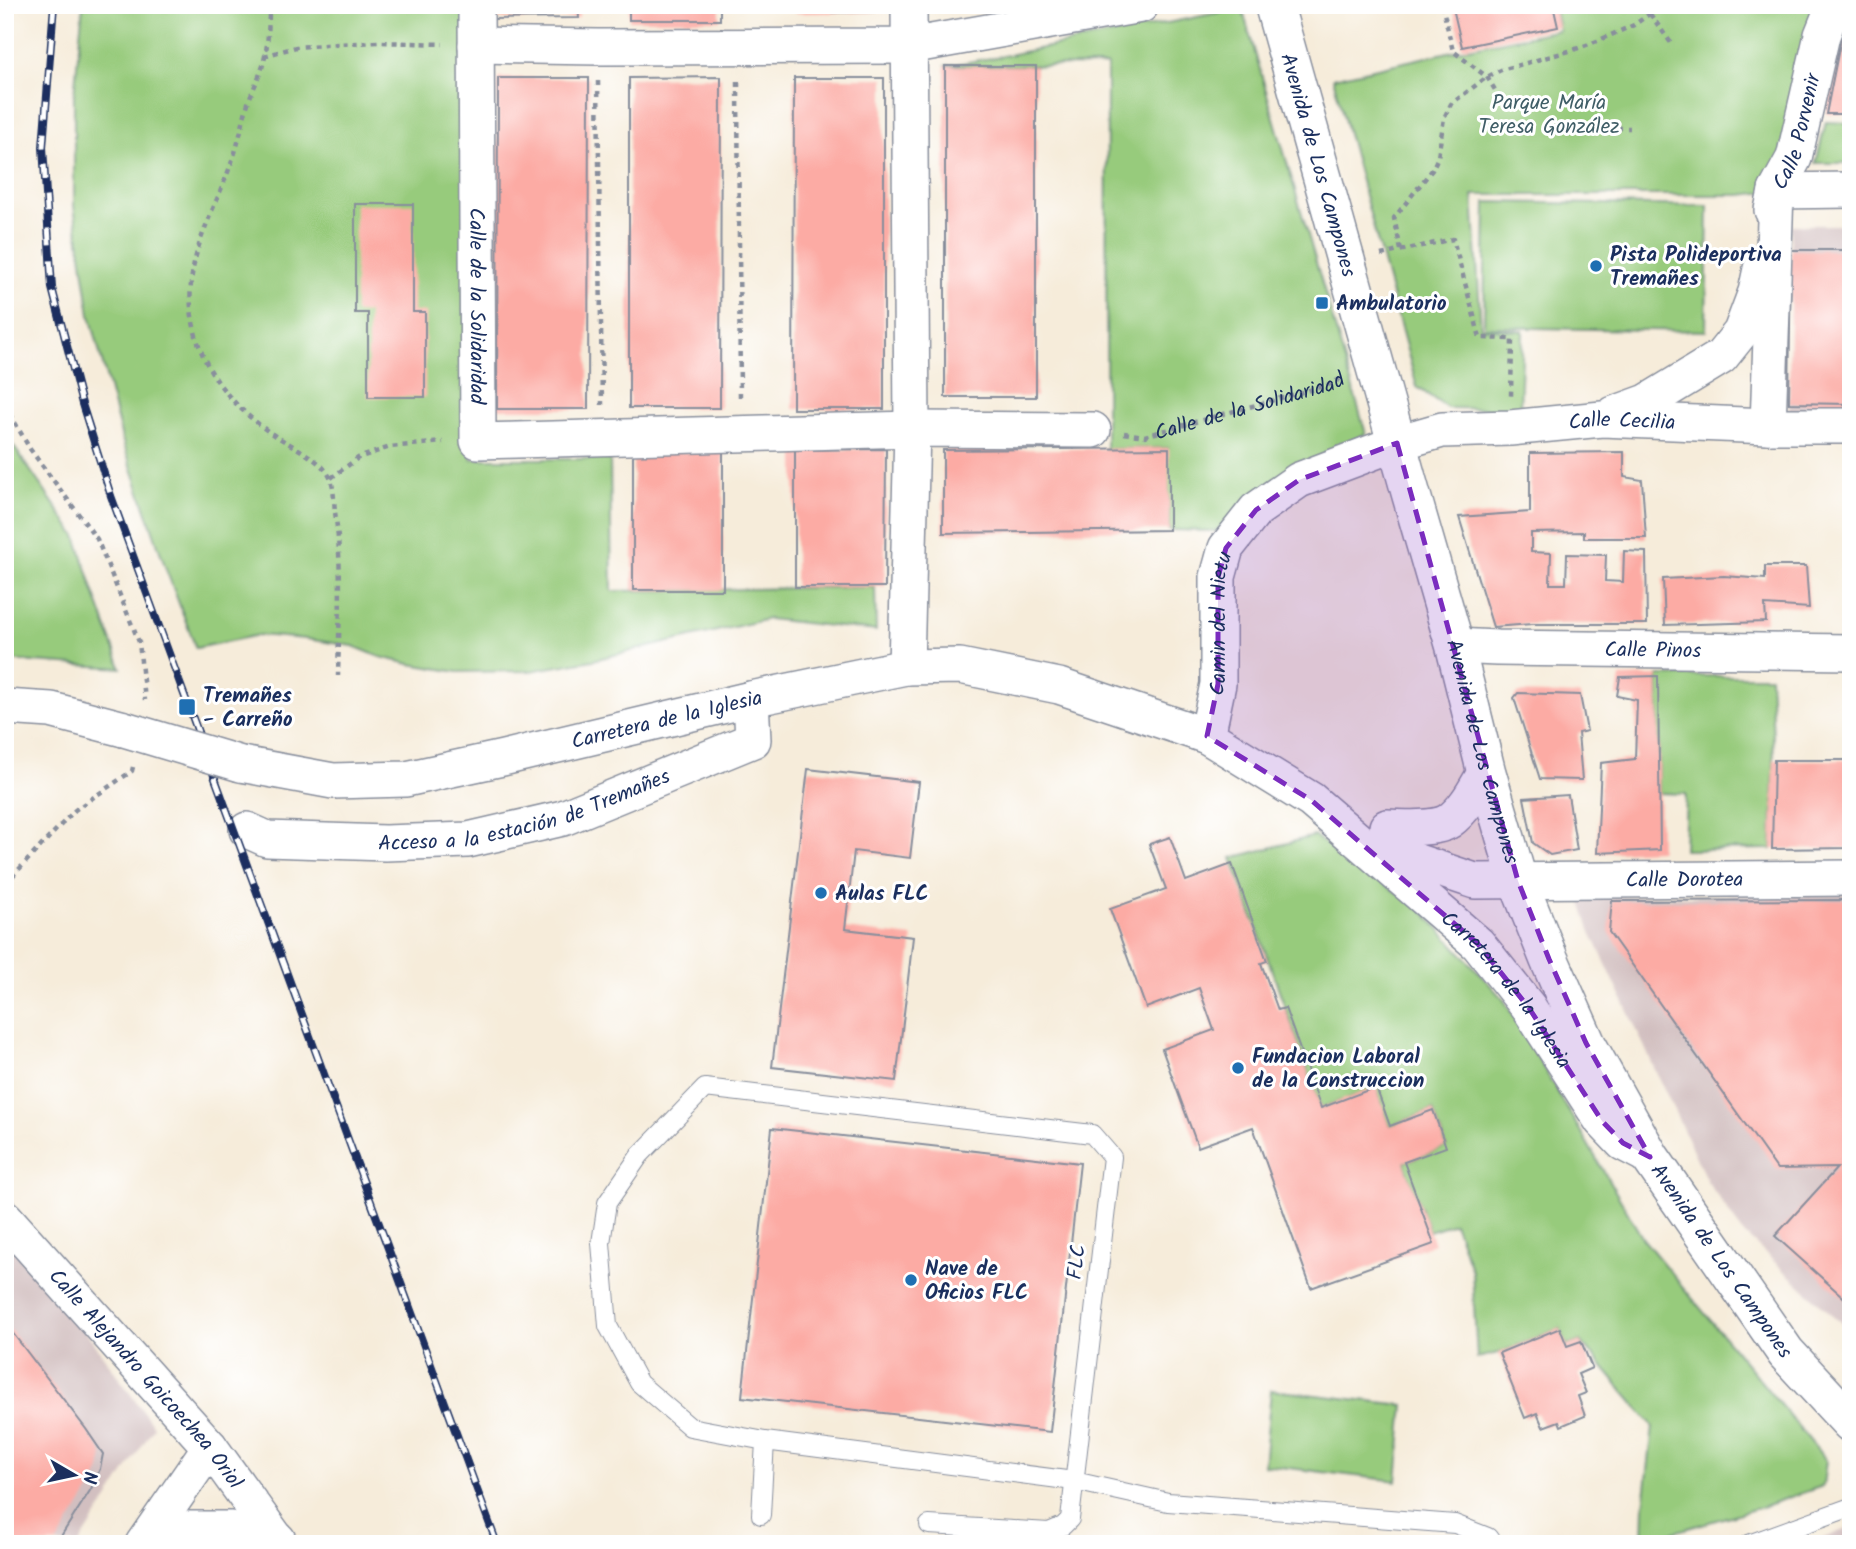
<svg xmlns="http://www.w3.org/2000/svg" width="1856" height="1549" font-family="Kalam,sans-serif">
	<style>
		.industrial { fill: #d2bfc0 }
		.green { fill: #97cb7c; stroke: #597d6d; stroke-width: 2 }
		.building { fill: #fcaba4 }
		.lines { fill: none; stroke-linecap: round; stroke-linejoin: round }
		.lane-casing { stroke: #888e9c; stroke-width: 20 }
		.street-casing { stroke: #888e9c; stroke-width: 38 }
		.secondary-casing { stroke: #888e9c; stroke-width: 41 }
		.path { stroke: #888e9c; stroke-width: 4.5; stroke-dasharray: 5 5; stroke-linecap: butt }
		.lane { stroke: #fff; stroke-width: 18 }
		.street { stroke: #fff; stroke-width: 35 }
		.secondary { stroke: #fff; stroke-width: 38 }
		.rail-casing { stroke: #1b2f5e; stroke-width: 8 }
		.rail { stroke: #fff; stroke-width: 5; stroke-dasharray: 16; stroke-linecap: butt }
		.street-bridge-casing { stroke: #888e9c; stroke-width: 38; stroke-linecap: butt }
		.street-bridge { stroke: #fff; stroke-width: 35 }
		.marked { fill: #7b2cbf; fill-opacity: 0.2; stroke: #7b2cbf; stroke-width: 5; stroke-dasharray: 14 9; stroke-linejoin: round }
		.poi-dot { fill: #1f6fb2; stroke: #fff; stroke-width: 2.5 }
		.labels { text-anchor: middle; stroke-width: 6; stroke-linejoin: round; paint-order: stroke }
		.park-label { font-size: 21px; fill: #405e67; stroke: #fff }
		.street-label { font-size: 21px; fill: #1b2f5e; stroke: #fff }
		.poi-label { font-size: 21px; font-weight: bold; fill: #1b2f5e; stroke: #fff; text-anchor: start }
	</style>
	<rect width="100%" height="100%" fill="#fff"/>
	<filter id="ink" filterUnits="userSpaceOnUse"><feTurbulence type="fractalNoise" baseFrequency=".0143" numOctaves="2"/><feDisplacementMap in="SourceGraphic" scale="14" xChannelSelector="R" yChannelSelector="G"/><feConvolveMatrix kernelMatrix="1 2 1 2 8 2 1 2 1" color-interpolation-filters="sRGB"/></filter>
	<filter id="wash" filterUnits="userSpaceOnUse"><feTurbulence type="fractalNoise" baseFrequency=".00686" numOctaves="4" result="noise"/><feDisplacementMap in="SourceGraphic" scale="28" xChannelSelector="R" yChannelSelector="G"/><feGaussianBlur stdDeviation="1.57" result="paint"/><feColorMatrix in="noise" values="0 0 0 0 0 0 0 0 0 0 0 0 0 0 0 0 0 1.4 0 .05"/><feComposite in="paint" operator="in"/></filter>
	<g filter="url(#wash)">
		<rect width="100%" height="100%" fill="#f6ecda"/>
		<g class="industrial">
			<polygon points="1791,225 1851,225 1851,414 1789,414"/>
			<polygon points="1851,894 1851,1332 1744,1234 1707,1181 1590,930 1580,898"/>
			<polygon points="5,1218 154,1427 79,1544 5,1544"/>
			<polygon points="1851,1527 1851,1544 1809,1544"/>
		</g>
		<g class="green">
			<polygon points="83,5 467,5 471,459 610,459 612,591 875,587 876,631 768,619 593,660 530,671 458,672 410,664 380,657 353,646 306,639 259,635 196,648 167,572 123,442 90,315 74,206 74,95"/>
			<polygon points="1554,5 1834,5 1776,191 1741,195 1473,195 1481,328 1523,331 1520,409 1447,408 1417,387 1333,78 1453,51 1559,30"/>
			<polygon points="1242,8 1366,434 1281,475 1216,531 1169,530 1168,448 1106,449 1107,65 945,66 1003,56"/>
			<polygon points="1826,122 1851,123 1851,163 1816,163"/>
			<polygon points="1486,202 1708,206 1706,331 1484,327"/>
			<polygon points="5,434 76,536 93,589 121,668 5,660"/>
			<polygon points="1658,676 1770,676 1774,760 1772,849 1684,850 1686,794 1659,793"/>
			<polygon points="1314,836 1422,910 1504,1000 1643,1239 1826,1460 1823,1486 1758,1508 1643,1541 1644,1506 1653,1426 1581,1341 1567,1346 1560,1328 1499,1353 1477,1358 1472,1271 1454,1223 1429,1231 1404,1162 1446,1147 1433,1110 1390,1126 1376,1088 1321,1108 1232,858"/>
			<polygon points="1271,1390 1404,1405 1397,1481 1264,1465"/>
		</g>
		<g id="blocks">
			<g class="building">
				<polygon points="487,5 578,5 579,18 488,19"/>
				<rect x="629" y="5" width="91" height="15"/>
				<polygon points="794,5 885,5 885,12 794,13"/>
				<polygon points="1465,5 1553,5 1558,27 1462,47 1453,8"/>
				<polygon points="1845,18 1851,18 1851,114 1826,114"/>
				<rect x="945" y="66" width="91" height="331"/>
				<polygon points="721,77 720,408 629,408 629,78"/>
				<polygon points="498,78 589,78 588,409 497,409"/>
				<polygon points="794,78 884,78 884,409 793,409"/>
				<polygon points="355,204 413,204 413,312 425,312 425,397 368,397 368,313 355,313"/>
				<polygon points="1791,250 1851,250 1851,404 1789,403"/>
				<polygon points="1169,448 1169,530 943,533 943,450"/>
				<polygon points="886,449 885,587 795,587 795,450"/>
				<rect x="633" y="452" width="90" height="138"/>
				<polygon points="1624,452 1624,477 1642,480 1646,538 1584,538 1584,532 1531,533 1531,552 1551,553 1550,584 1566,584 1567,554 1606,555 1605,581 1623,582 1624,551 1646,552 1647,624 1532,624 1493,627 1459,517 1530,512 1530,453"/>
				<polygon points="1765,566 1806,566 1809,608 1765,605 1766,622 1665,625 1663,579 1724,576 1765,579"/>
				<polygon points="1658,676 1660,850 1597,853 1601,763 1635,759 1637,700 1617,696 1620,677"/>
				<polygon points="1518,693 1580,695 1587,731 1578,733 1582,780 1540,779 1514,698"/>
				<polygon points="1774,760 1851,760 1851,848 1772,849"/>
				<polygon points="808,769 919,782 910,858 854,851 845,929 913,937 896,1081 772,1067"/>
				<polygon points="1568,795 1577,850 1550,855 1533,843 1524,798"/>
				<polygon points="1170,837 1186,881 1232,864 1267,961 1261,963 1278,1010 1285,1008 1321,1108 1376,1087 1390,1126 1433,1110 1446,1147 1404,1162 1434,1244 1311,1288 1253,1127 1198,1147 1162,1049 1214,1030 1199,988 1146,1008 1110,909 1166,889 1149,844"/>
				<polygon points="1851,900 1851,1304 1775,1236 1837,1168 1777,1169 1609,932 1612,901"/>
				<polygon points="772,1128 1080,1163 1050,1432 742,1397"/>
				<polygon points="5,1323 86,1429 103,1454 100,1469 91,1489 56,1544 5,1544"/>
				<polygon points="1560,1328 1567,1346 1581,1341 1592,1368 1578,1374 1586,1393 1578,1396 1585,1416 1561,1426 1559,1421 1543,1427 1537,1413 1525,1418 1499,1353"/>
			</g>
		</g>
	</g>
	<g filter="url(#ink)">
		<use href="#blocks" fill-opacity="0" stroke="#888e9c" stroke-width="2"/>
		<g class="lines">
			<g class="lane-casing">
				<g id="lane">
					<polyline points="765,1441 1074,1481 1168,1502 1455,1524 1488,1537 1493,1544"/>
					<polyline points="761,1515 765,1441 690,1427 639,1383 608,1326 601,1243 607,1203 640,1155 705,1088 1092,1134 1112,1157 1070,1519 1063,1526 1049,1532 929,1525"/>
					<polyline points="1749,1544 1851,1507"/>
				</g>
			</g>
			<g class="street-casing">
				<g id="street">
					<path id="s2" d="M476 5 478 441 912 429 1093 430"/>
					<polyline points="476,45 598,47 909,46 1141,5"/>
					<polyline points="1772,210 1776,191 1851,190"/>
					<polyline points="1614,414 1647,402 1721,357 1741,332 1756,292 1761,269"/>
					<path id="s3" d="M1768 426 1776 191 1794 158 1822 35 1834 5"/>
					<path id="s4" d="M1455 646 1497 648 1851 652"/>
					<polyline points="906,667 912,429 909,5"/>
					<polyline points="5,707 51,710 124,729"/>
					<path id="s5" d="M1207 736 1218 684V577L1226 548 1256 510 1299 480 1397 443 1442 430 1510 428 1602 419 1768 426H1851"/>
					<path id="s6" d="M241 764 333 781 406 779 503 758 751 699 906 667 960 666 1059 686 1207 736 1311 800 1478 944 1529 1008 1602 1121 1623 1143 1650 1157"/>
					<path d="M1387 827C1402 828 1437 829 1449 821 1466 809 1476 788 1486 771"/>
					<path id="s7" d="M247 830 267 839 385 843 468 840 563 818 753 740 751 699"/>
					<path id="s8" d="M1381 846 1418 862 1475 881 1851 878"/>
					<path id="s9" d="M5 1218 210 1447 280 1544"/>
					<polyline points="143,1544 210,1447"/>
					<polyline points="154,1544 187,1529 231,1529 278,1540"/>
				</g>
			</g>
			<g class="secondary-casing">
				<g id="secondary">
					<path id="s10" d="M1274 5 1411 494 1455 646 1486 771 1518 881 1549 959 1586 1043 1650 1157 1786 1353 1851 1423"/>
				</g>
			</g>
			<g class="path">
				<path d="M269 5C269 27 268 48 262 68 258 80 252 91 248 103 242 123 239 144 231 164 211 220 180 264 194 327 203 372 233 406 269 432 287 444 324 459 331 480 334 489 334 502 335 512 343 566 339 622 338 676"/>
				<polyline points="1442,5 1453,51 1487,77 1500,98"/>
				<polyline points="1650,14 1671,43"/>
				<polyline points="264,56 296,47 339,44 380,42 443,44"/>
				<polyline points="598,81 602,405"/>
				<polyline points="738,82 740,402"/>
				<polyline points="1557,127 1630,128"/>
				<polyline points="1401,250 1394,218 1432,170 1438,157 1444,118 1451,104 1487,77 1501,70 1573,50 1597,41 1634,25 1662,5"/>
				<polyline points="1381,255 1453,239 1480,338 1512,339 1511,396"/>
				<polyline points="5,405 30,449 97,539 139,642 145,700"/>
				<path id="s1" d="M1124 433 1145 436 1331 384 1342 378"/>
				<polyline points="331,478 358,458 390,447 443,442"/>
				<polyline points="5,884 75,810 132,771 133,767"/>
			</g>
			<use href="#lane" class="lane"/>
			<use href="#street" class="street"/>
			<use href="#secondary" class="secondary"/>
			<g class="rail-casing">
				<polyline id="rail" points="54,5 43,147 52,288 82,404 111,496 497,1544"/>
			</g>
			<use href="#rail" class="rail"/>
			<g class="street-bridge-casing">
				<polyline id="street-bridge" points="124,729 241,764"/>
			</g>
			<use href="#street-bridge" class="street-bridge"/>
		</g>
	</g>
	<path class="marked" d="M1397 443 1518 881 1549 959 1586 1043 1650 1157 1623 1143 1602 1121 1529 1008 1478 944 1311 800 1207 736 1218 684V577L1226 548 1256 510 1299 480Z"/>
	<g class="poi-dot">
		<circle cx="1596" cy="266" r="7"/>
		<rect x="1315" y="296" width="14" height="14" rx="3.5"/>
		<rect x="178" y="698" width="18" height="18" rx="3.5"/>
		<circle cx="821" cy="893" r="7"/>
		<circle cx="1238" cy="1068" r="7"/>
		<circle cx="911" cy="1280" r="7"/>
	</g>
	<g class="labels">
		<g class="park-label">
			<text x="1549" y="109">Parque María<tspan x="1549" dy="24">Teresa González</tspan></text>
		</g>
		<g class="street-label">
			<text dy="7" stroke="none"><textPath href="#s3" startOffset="299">Calle Porvenir</textPath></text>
			<text dy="7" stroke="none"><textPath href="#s10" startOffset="166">Avenida de Los Campones</textPath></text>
			<text dy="7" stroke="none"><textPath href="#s2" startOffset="301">Calle de la Solidaridad</textPath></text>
			<text dy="7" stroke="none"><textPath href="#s1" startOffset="130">Calle de la Solidaridad</textPath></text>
			<text dy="7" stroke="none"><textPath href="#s5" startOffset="623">Calle Cecilia</textPath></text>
			<text dy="7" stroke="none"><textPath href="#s5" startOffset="114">Camin del Nietu</textPath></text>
			<text dy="7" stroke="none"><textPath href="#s4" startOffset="198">Calle Pinos</textPath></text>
			<text dy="7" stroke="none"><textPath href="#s6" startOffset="434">Carretera de la Iglesia</textPath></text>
			<text dy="7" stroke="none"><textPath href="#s10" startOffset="775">Avenida de Los Campones</textPath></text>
			<text dy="7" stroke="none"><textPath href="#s7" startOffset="284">Acceso a la estación de Tremañes</textPath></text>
			<text dy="7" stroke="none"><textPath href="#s8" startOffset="310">Calle Dorotea</textPath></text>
			<text dy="7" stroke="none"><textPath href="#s6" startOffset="1386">Carretera de la Iglesia</textPath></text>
			<text dy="7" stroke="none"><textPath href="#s10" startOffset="1342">Avenida de Los Campones</textPath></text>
			<text transform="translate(1076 1262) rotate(-83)" y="7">FLC</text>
			<text dy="7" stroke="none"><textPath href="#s9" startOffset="214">Calle Alejandro Goicoechea Oriol</textPath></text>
		</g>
		<g class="poi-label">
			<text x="1610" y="261">Pista Polideportiva<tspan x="1610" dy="24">Tremañes</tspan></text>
			<text x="1336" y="310">Ambulatorio</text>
			<text x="203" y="702">Tremañes<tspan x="203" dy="24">- Carreño</tspan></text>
			<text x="835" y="900">Aulas FLC</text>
			<text x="1252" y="1063">Fundacion Laboral<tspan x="1252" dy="24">de la Construccion</tspan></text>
			<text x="925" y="1275">Nave de<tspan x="925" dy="24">Oficios FLC</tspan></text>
		</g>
	</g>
	<rect width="1856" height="1549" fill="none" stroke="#fff" stroke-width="28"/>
	<g transform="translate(74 1475) rotate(99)" stroke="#ffffff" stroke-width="5" paint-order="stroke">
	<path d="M0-5L12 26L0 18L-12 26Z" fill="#1b2f5e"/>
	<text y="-10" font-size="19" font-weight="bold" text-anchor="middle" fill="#1b2f5e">N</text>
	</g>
</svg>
